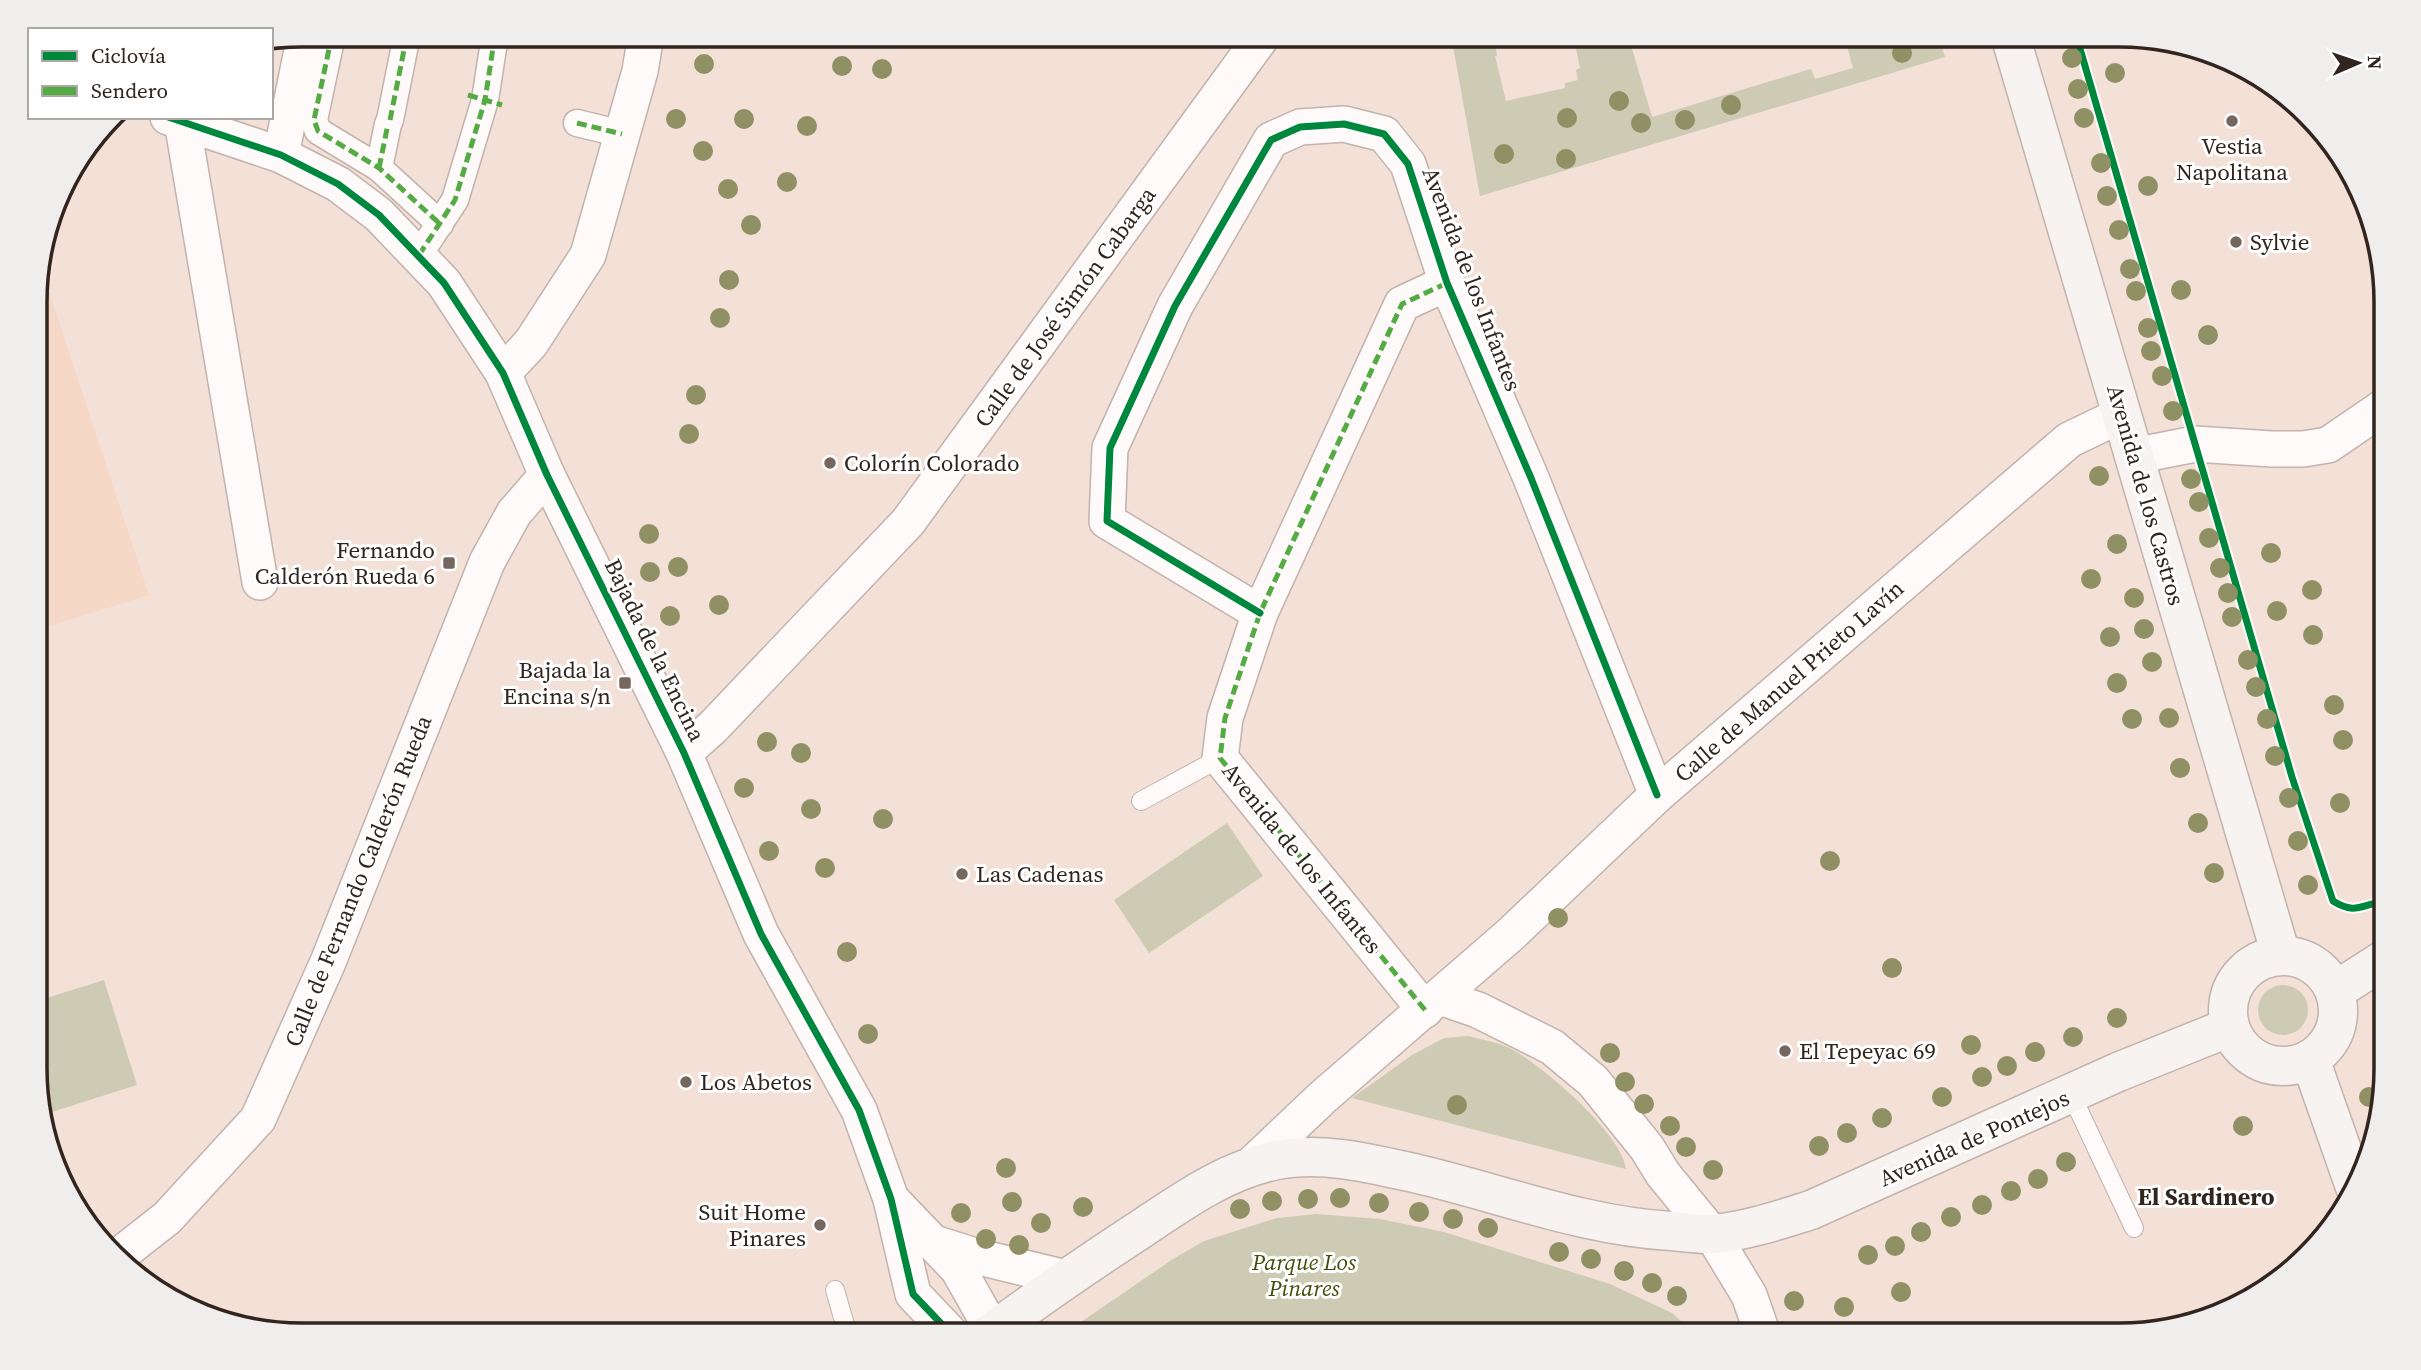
<svg xmlns="http://www.w3.org/2000/svg" width="2421" height="1370" font-family="'Source Serif 4',serif">
	<style>
		.built { fill: #f6d8c7 }
		.green { fill: #cecbb5 }
		.lines { fill: none; stroke-linecap: round; stroke-linejoin: round }
		.service-casing { stroke: #c2b3ac; stroke-width: 20 }
		.pedestrian-casing { stroke: #c2b3ac; stroke-width: 29 }
		.minor-casing { stroke: #c2b3ac; stroke-width: 38 }
		.secondary-casing { stroke: #c2b3ac; stroke-width: 41 }
		.service { stroke: #fdfaf9; stroke-width: 18 }
		.pedestrian { stroke: #fdfaf9; stroke-width: 26 }
		.minor { stroke: #fdfaf9; stroke-width: 35 }
		.secondary { stroke: #f7f3f0; stroke-width: 38 }
		.quiet { stroke: #54aa43; stroke-width: 5; stroke-dasharray: 10 5; stroke-linecap: butt }
		.cycleway-casing { stroke: #fff; stroke-width: 11 }
		.cycleway { stroke: #00873e; stroke-width: 7 }
		.tree { fill: #909065 }
		.poi-dot { fill: #75665e; stroke: #fff; stroke-width: 2.5 }
		.labels { text-anchor: middle; stroke-width: 6; stroke-linejoin: round; paint-order: stroke }
		.poi-label { font-size: 23px; fill: #31251e; stroke: #fff; text-anchor: start }
		.street-label { font-size: 23px; fill: #31251e; stroke: #fff }
		.park-label { font-size: 23px; font-style: italic; fill: #3f4e09; stroke: #fff }
		.neighbourhood-label { font-size: 24px; font-weight: bold; fill: #31251e; stroke: #fff }
		.rim { fill: none; stroke: #31251e; stroke-width: 3.5 }
	</style>
	<rect width="100%" height="100%" fill="#f3e0d6"/>
	<polygon class="built" points="39,261 149,595 37,630 37,268"/>
	<g class="green">
		<polygon points="1451,35 1494,35 1497,56 1495,56 1506,101 1565,88 1565,83 1578,80 1576,70 1580,68 1573,35 1628,35 1652,117 1811,69 1815,79 1853,68 1844,35 1938,35 1945,57 1480,196"/>
		<polygon points="1227,823 1263,876 1149,953 1114,900"/>
		<polygon points="104,980 137,1085 42,1115 37,1102 37,1001"/>
		<circle cx="2283" cy="1010" r="25"/>
		<path d="M1468 1036C1484 1040 1502 1043 1515 1051 1546 1069 1622 1134 1626 1169L1352 1098 1412 1055 1444 1038Z"/>
		<polygon points="1316,1214 1380,1219 1444,1232 1610,1284 1672,1313 1696,1335 1062,1335 1173,1259 1204,1241 1277,1218"/>
	</g>
	<g class="lines">
		<g class="service-casing">
			<g id="service">
				<polyline points="1141,801 1220,758"/>
				<polyline points="2071,1094 2134,1228"/>
				<polyline points="835,1290 848,1335"/>
			</g>
		</g>
		<g class="pedestrian-casing">
			<g id="pedestrian">
				<polyline points="332,35 314,120 318,131 379,168 440,224"/>
				<polyline points="390,120 407,35"/>
				<polyline points="577,123 622,134"/>
				<polyline points="379,168 388,124"/>
				<polyline points="419,255 455,200 485,100 495,35"/>
			</g>
		</g>
		<g class="minor-casing">
			<g id="minor">
				<polyline points="168,117 281,155 338,184 379,215 444,283 503,373 547,475 684,753 761,934 859,1110 891,1199 913,1294 952,1335"/>
				<polyline points="182,121 260,582"/>
				<polyline points="281,155 305,35"/>
				<polyline points="503,373 531,343 588,255 640,71 646,35"/>
				<polyline points="2134,456 2195,444 2272,449 2303,449 2328,445 2385,406"/>
				<polyline points="1260,613 1107,521 1110,448 1175,306 1271,140 1300,127 1344,124 1384,134 1408,164 1447,283 1531,478 1657,795"/>
				<polyline points="684,753 713,727 908,522 1263,35"/>
				<polyline points="1440,997 1478,1010 1552,1047 1593,1081 1647,1148 1663,1174 1712,1234 1749,1295 1763,1335"/>
				<polyline points="1425,1010 1220,758 1225,718 1260,613 1402,304 1447,283"/>
				<polyline points="1247,1169 1323,1097 1511,934 1657,795 2069,440 2123,414"/>
				<polyline points="891,1199 958,1269 993,1331"/>
				<polyline points="934,1243 975,1256 1066,1278"/>
				<polyline points="121,1254 167,1218 258,1119 328,962 487,562 514,513 547,475"/>
			</g>
		</g>
		<g class="secondary-casing">
			<g id="secondary">
				<polyline points="2010,35 2281,955"/>
				<circle cx="2283" cy="1011" r="55"/>
				<polyline points="2335,991 2385,959"/>
				<polyline points="2310,1059 2355,1187"/>
				<path d="M988 1335C1038 1298 1089 1263 1141 1229 1183 1201 1226 1170 1277 1160 1324 1151 1373 1164 1418 1174 1503 1194 1584 1226 1671 1231 1685 1232 1700 1235 1713 1234 1747 1231 1779 1220 1811 1210L2118 1072 2230 1027"/>
			</g>
		</g>
		<use href="#service" class="service"/>
		<use href="#pedestrian" class="pedestrian"/>
		<use href="#minor" class="minor"/>
		<use href="#secondary" class="secondary"/>
		<g class="quiet">
			<polyline points="332,35 314,120 318,131 379,168 440,224"/>
			<polyline points="468,95 502,105"/>
			<polyline points="390,120 407,35"/>
			<polyline points="577,123 622,134"/>
			<polyline points="379,168 388,124"/>
			<polyline points="419,255 455,200 485,100 495,35"/>
			<polyline points="1425,1010 1220,758 1225,718 1260,613 1402,304 1447,283"/>
		</g>
		<g class="cycleway-casing">
			<g id="cycleway">
				<path d="M2076 35 2292 777 2333 901C2357 916 2362 903 2385 902"/>
				<polyline points="168,117 281,155 338,184 379,215 444,283 503,373 547,475 684,753 761,934 859,1110 891,1199 913,1294 952,1335"/>
				<polyline points="1260,613 1107,521 1110,448 1175,306 1271,140 1300,127 1344,124 1384,134 1408,164 1447,283 1531,478 1657,795"/>
			</g>
		</g>
		<use href="#cycleway" class="cycleway"/>
	</g>
	<g class="tree">
		<circle cx="1902" cy="53" r="10"/>
		<circle cx="2072" cy="58" r="10"/>
		<circle cx="704" cy="64" r="10"/>
		<circle cx="842" cy="66" r="10"/>
		<circle cx="882" cy="69" r="10"/>
		<circle cx="2115" cy="73" r="10"/>
		<circle cx="2078" cy="89" r="10"/>
		<circle cx="1619" cy="101" r="10"/>
		<circle cx="1731" cy="105" r="10"/>
		<circle cx="1567" cy="118" r="10"/>
		<circle cx="2084" cy="118" r="10"/>
		<circle cx="676" cy="119" r="10"/>
		<circle cx="744" cy="119" r="10"/>
		<circle cx="1685" cy="120" r="10"/>
		<circle cx="1641" cy="123" r="10"/>
		<circle cx="807" cy="126" r="10"/>
		<circle cx="703" cy="151" r="10"/>
		<circle cx="1504" cy="154" r="10"/>
		<circle cx="1566" cy="159" r="10"/>
		<circle cx="2101" cy="163" r="10"/>
		<circle cx="787" cy="182" r="10"/>
		<circle cx="2148" cy="186" r="10"/>
		<circle cx="728" cy="189" r="10"/>
		<circle cx="2107" cy="196" r="10"/>
		<circle cx="751" cy="225" r="10"/>
		<circle cx="2119" cy="230" r="10"/>
		<circle cx="2130" cy="269" r="10"/>
		<circle cx="729" cy="280" r="10"/>
		<circle cx="2181" cy="290" r="10"/>
		<circle cx="2136" cy="291" r="10"/>
		<circle cx="720" cy="318" r="10"/>
		<circle cx="2148" cy="328" r="10"/>
		<circle cx="2208" cy="335" r="10"/>
		<circle cx="2151" cy="351" r="10"/>
		<circle cx="2162" cy="376" r="10"/>
		<circle cx="696" cy="395" r="10"/>
		<circle cx="2173" cy="411" r="10"/>
		<circle cx="689" cy="434" r="10"/>
		<circle cx="2099" cy="476" r="10"/>
		<circle cx="2191" cy="479" r="10"/>
		<circle cx="2199" cy="502" r="10"/>
		<circle cx="649" cy="534" r="10"/>
		<circle cx="2209" cy="538" r="10"/>
		<circle cx="2117" cy="544" r="10"/>
		<circle cx="2271" cy="553" r="10"/>
		<circle cx="678" cy="567" r="10"/>
		<circle cx="2220" cy="568" r="10"/>
		<circle cx="650" cy="572" r="10"/>
		<circle cx="2091" cy="579" r="10"/>
		<circle cx="2312" cy="590" r="10"/>
		<circle cx="2228" cy="593" r="10"/>
		<circle cx="2134" cy="598" r="10"/>
		<circle cx="719" cy="605" r="10"/>
		<circle cx="2277" cy="611" r="10"/>
		<circle cx="670" cy="616" r="10"/>
		<circle cx="2232" cy="617" r="10"/>
		<circle cx="2144" cy="629" r="10"/>
		<circle cx="2313" cy="635" r="10"/>
		<circle cx="2110" cy="637" r="10"/>
		<circle cx="2248" cy="660" r="10"/>
		<circle cx="2152" cy="662" r="10"/>
		<circle cx="2117" cy="683" r="10"/>
		<circle cx="2256" cy="687" r="10"/>
		<circle cx="2334" cy="705" r="10"/>
		<circle cx="2169" cy="718" r="10"/>
		<circle cx="2132" cy="719" r="10"/>
		<circle cx="2267" cy="719" r="10"/>
		<circle cx="2343" cy="740" r="10"/>
		<circle cx="767" cy="742" r="10"/>
		<circle cx="801" cy="753" r="10"/>
		<circle cx="2275" cy="756" r="10"/>
		<circle cx="2180" cy="768" r="10"/>
		<circle cx="744" cy="788" r="10"/>
		<circle cx="2289" cy="798" r="10"/>
		<circle cx="2340" cy="803" r="10"/>
		<circle cx="811" cy="809" r="10"/>
		<circle cx="883" cy="819" r="10"/>
		<circle cx="2198" cy="823" r="10"/>
		<circle cx="2298" cy="841" r="10"/>
		<circle cx="769" cy="851" r="10"/>
		<circle cx="1830" cy="861" r="10"/>
		<circle cx="825" cy="868" r="10"/>
		<circle cx="2214" cy="873" r="10"/>
		<circle cx="2308" cy="885" r="10"/>
		<circle cx="1558" cy="918" r="10"/>
		<circle cx="847" cy="952" r="10"/>
		<circle cx="1892" cy="968" r="10"/>
		<circle cx="2117" cy="1018" r="10"/>
		<circle cx="868" cy="1034" r="10"/>
		<circle cx="2073" cy="1037" r="10"/>
		<circle cx="1971" cy="1045" r="10"/>
		<circle cx="2035" cy="1052" r="10"/>
		<circle cx="1610" cy="1053" r="10"/>
		<circle cx="2007" cy="1066" r="10"/>
		<circle cx="1982" cy="1077" r="10"/>
		<circle cx="1625" cy="1082" r="10"/>
		<circle cx="1942" cy="1097" r="10"/>
		<circle cx="2369" cy="1097" r="10"/>
		<circle cx="1644" cy="1104" r="10"/>
		<circle cx="1457" cy="1105" r="10"/>
		<circle cx="1882" cy="1118" r="10"/>
		<circle cx="1670" cy="1126" r="10"/>
		<circle cx="2243" cy="1126" r="10"/>
		<circle cx="1847" cy="1133" r="10"/>
		<circle cx="1819" cy="1146" r="10"/>
		<circle cx="1686" cy="1147" r="10"/>
		<circle cx="2066" cy="1162" r="10"/>
		<circle cx="1006" cy="1168" r="10"/>
		<circle cx="1713" cy="1170" r="10"/>
		<circle cx="2038" cy="1179" r="10"/>
		<circle cx="2011" cy="1191" r="10"/>
		<circle cx="1340" cy="1198" r="10"/>
		<circle cx="1308" cy="1199" r="10"/>
		<circle cx="1272" cy="1201" r="10"/>
		<circle cx="1012" cy="1202" r="10"/>
		<circle cx="1379" cy="1203" r="10"/>
		<circle cx="1982" cy="1205" r="10"/>
		<circle cx="1083" cy="1207" r="10"/>
		<circle cx="1240" cy="1209" r="10"/>
		<circle cx="1419" cy="1212" r="10"/>
		<circle cx="961" cy="1213" r="10"/>
		<circle cx="1951" cy="1217" r="10"/>
		<circle cx="1453" cy="1219" r="10"/>
		<circle cx="1041" cy="1223" r="10"/>
		<circle cx="1488" cy="1228" r="10"/>
		<circle cx="1921" cy="1232" r="10"/>
		<circle cx="986" cy="1239" r="10"/>
		<circle cx="1019" cy="1245" r="10"/>
		<circle cx="1895" cy="1246" r="10"/>
		<circle cx="1559" cy="1252" r="10"/>
		<circle cx="1868" cy="1255" r="10"/>
		<circle cx="1591" cy="1259" r="10"/>
		<circle cx="1624" cy="1271" r="10"/>
		<circle cx="1652" cy="1283" r="10"/>
		<circle cx="1901" cy="1292" r="10"/>
		<circle cx="1677" cy="1296" r="10"/>
		<circle cx="1794" cy="1301" r="10"/>
		<circle cx="1844" cy="1307" r="10"/>
	</g>
	<g class="poi-dot">
		<circle cx="2232" cy="121" r="7"/>
		<circle cx="2236" cy="242" r="7"/>
		<circle cx="830" cy="463" r="7"/>
		<rect x="442" y="556" width="14" height="14" rx="3.5"/>
		<rect x="618" y="676" width="14" height="14" rx="3.5"/>
		<circle cx="962" cy="874" r="7"/>
		<circle cx="1785" cy="1051" r="7"/>
		<circle cx="686" cy="1082" r="7"/>
		<circle cx="820" cy="1225" r="7"/>
	</g>
	<g class="labels">
		<g class="poi-label">
			<text x="2232" y="154" text-anchor="middle">Vestia<tspan x="2232" dy="26">Napolitana</tspan></text>
			<text x="2250" y="250">Sylvie</text>
			<text x="844" y="471">Colorín Colorado</text>
			<text x="435" y="558" text-anchor="end">Fernando<tspan x="435" dy="26">Calderón Rueda 6</tspan></text>
			<text x="611" y="678" text-anchor="end">Bajada la<tspan x="611" dy="26">Encina s/n</tspan></text>
			<text x="976" y="882">Las Cadenas</text>
			<text x="1799" y="1059">El Tepeyac 69</text>
			<text x="700" y="1090">Los Abetos</text>
			<text x="806" y="1220" text-anchor="end">Suit Home<tspan x="806" dy="26">Pinares</tspan></text>
		</g>
		<g class="street-label">
			<text transform="translate(1472 279) rotate(69)" y="8">Avenida de los Infantes</text>
			<text transform="translate(1065 307) rotate(-54)" y="8">Calle de José Simón Cabarga</text>
			<text transform="translate(2146 495) rotate(74)" y="8">Avenida de los Castros</text>
			<text transform="translate(655 650) rotate(64)" y="8">Bajada de la Encina</text>
			<text transform="translate(1789 681) rotate(-41)" y="8">Calle de Manuel Prieto Lavín</text>
			<text transform="translate(1302 858) rotate(51)" y="8">Avenida de los Infantes</text>
			<text transform="translate(358 881) rotate(-68)" y="8">Calle de Fernando Calderón Rueda</text>
			<text transform="translate(1974 1138) rotate(-24)" y="8">Avenida de Pontejos</text>
		</g>
		<g class="park-label">
			<text x="1304" y="1270">Parque Los<tspan x="1304" dy="26">Pinares</tspan></text>
		</g>
		<g class="neighbourhood-label">
			<text x="2206" y="1205">El Sardinero</text>
		</g>
	</g>
	<path d="M0 0H2421V1370H0ZM302 47H2119A255 255 0 0 1 2374 302V1068A255 255 0 0 1 2119 1323H302A255 255 0 0 1 47 1068V302A255 255 0 0 1 302 47Z" fill="#efeeed" fill-rule="evenodd"/>
	<path class="rim" d="M302 47H2119A255 255 0 0 1 2374 302V1068A255 255 0 0 1 2119 1323H302A255 255 0 0 1 47 1068V302A255 255 0 0 1 302 47Z"/>
	<rect x="28" y="28" width="245" height="91" fill="#ffffff" stroke="#ada8a5" stroke-width="2"/>
	<rect x="42" y="51" width="35" height="10" fill="#00873e" stroke="#ada8a5" stroke-width="2"/>
	<text x="91" y="63" font-size="21" fill="#31251e">Ciclovía</text>
	<rect x="42" y="86" width="35" height="10" fill="#54aa43" stroke="#ada8a5" stroke-width="2"/>
	<text x="91" y="98" font-size="21" fill="#31251e">Sendero</text>
	<g transform="translate(2358 63) rotate(88)" stroke="#ffffff" stroke-width="5" paint-order="stroke">
	<path d="M0-5L12 26L0 18L-12 26Z" fill="#31251e"/>
	<text y="-10" font-size="19" font-weight="bold" text-anchor="middle" fill="#31251e">N</text>
	</g>
</svg>
